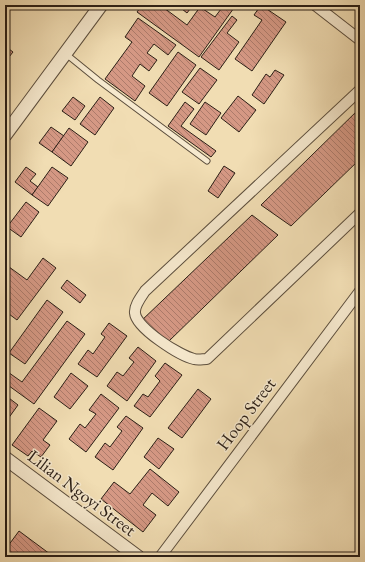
<svg xmlns="http://www.w3.org/2000/svg" width="365" height="562" font-family="'EB Garamond',serif">
	<style>
		.building { fill: url(#building-back-hatch); stroke: #2b1f16 }
		.lines { fill: none; stroke-linecap: round; stroke-linejoin: round }
		.service-casing { stroke: #5c4e3d; stroke-width: 7 }
		.minor-casing { stroke: #5c4e3d; stroke-width: 12 }
		.tertiary-casing { stroke: #5c4e3d; stroke-width: 15 }
		.service { stroke: #f6e9ce; stroke-width: 5 }
		.minor { stroke: #f6e9ce; stroke-width: 10 }
		.tertiary { stroke: #f6e9ce; stroke-width: 13 }
		.labels { text-anchor: middle; stroke-width: 3; stroke-linejoin: round; paint-order: stroke }
		.street-label { font-size: 18px; fill: #2b1f16; stroke: #f6e9ce }
	</style>
	<defs>
		<pattern id="building-back-hatch" width="6" height="6" patternUnits="userSpaceOnUse"><rect width="6" height="6" fill="#d59884"/><path d="M-1 5l2 2M0 0l6 6M5-1l2 2" fill="none" stroke="#ad7b6b"/></pattern>
	</defs>
	<rect width="100%" height="100%" fill="#f1ddb3"/>
	<filter id="stains"><feTurbulence type="fractalNoise" baseFrequency=".005" numOctaves="4"/><feColorMatrix values="0 0 0 0 .2 0 0 0 0 .09 0 0 0 0 .02 0 0 0 .5 -.17"/></filter>
	<radialGradient id="worn" r=".72"><stop offset=".6" stop-color="#630" stop-opacity="0"/><stop offset="1" stop-color="#630" stop-opacity=".3"/></radialGradient>
	<g class="building">
		<polygon points="142,5 160,5 187,25 200,7 215,17 224,5 236,5 199,57 137,12"/>
		<polygon points="177,5 193,5 187,13"/>
		<polygon points="261,5 286,22 252,71 235,59 262,20 254,15"/>
		<polygon points="232,16 237,20 227,33 239,42 219,70 201,57"/>
		<polygon points="138,18 176,45 168,55 154,44 147,53 157,60 149,71 140,64 132,76 145,86 135,101 105,79 132,42 125,37"/>
		<polygon points="5,46 13,52 5,62"/>
		<polygon points="178,52 196,65 167,106 149,93"/>
		<polygon points="200,68 217,80 199,104 182,92"/>
		<polygon points="275,70 284,75 264,104 252,95 266,74 270,77"/>
		<polygon points="238,96 256,110 239,132 221,118"/>
		<polygon points="73,97 85,106 75,120 62,111"/>
		<polygon points="100,97 114,108 95,135 80,124"/>
		<polygon points="185,102 194,109 181,126 216,151 211,157 168,126"/>
		<polygon points="205,102 221,113 206,135 190,124"/>
		<polygon points="360,108 360,159 291,226 261,205"/>
		<polygon points="51,127 64,136 52,152 39,143"/>
		<polygon points="69,128 88,142 71,166 52,152"/>
		<polygon points="224,166 235,173 218,198 208,191"/>
		<polygon points="26,167 36,174 30,181 38,187 32,195 15,182"/>
		<polygon points="52,167 68,178 48,206 32,195"/>
		<polygon points="26,202 39,212 21,237 7,227"/>
		<polygon points="252,215 278,235 168,342 140,322"/>
		<polygon points="43,258 56,268 17,320 5,311 5,264 27,280"/>
		<polygon points="67,280 86,295 80,303 61,288"/>
		<polygon points="47,300 63,312 25,364 9,353"/>
		<polygon points="67,321 85,334 34,404 5,383 5,370 22,382"/>
		<polygon points="109,323 127,336 97,377 78,364 88,350 93,354 105,337 101,334"/>
		<polygon points="138,347 156,361 127,401 107,386 117,372 123,376 134,362 129,358"/>
		<polygon points="165,363 182,375 150,417 134,406 143,394 148,397 160,381 155,376"/>
		<polygon points="71,373 88,386 70,409 54,397"/>
		<polygon points="198,389 211,399 182,438 168,428"/>
		<polygon points="101,394 119,408 86,452 69,439 80,424 85,428 96,414 89,410"/>
		<polygon points="5,395 18,405 5,423"/>
		<polygon points="39,408 57,421 43,440 50,445 41,457 32,451 28,456 12,445"/>
		<polygon points="126,416 143,428 113,470 95,457 105,443 110,447 122,431 117,427"/>
		<polygon points="158,438 174,449 159,469 144,457"/>
		<polygon points="150,469 179,492 168,506 152,493 143,505 156,515 143,532 101,499 114,482 130,494"/>
		<polygon points="19,531 54,557 5,557 5,550"/>
	</g>
	<g class="lines">
		<g class="service-casing">
			<g id="service">
				<polyline points="66,54 98,80 207,161"/>
				<polyline points="120,557 126,549"/>
			</g>
		</g>
		<g class="minor-casing">
			<g id="minor">
				<polyline points="315,5 360,40"/>
				<path d="M360 90 145 291C141 297 134 306 135 313 136 328 180 356 194 359 198 360 203 359 207 359L360 213"/>
				<polyline points="160,557 360,291"/>
			</g>
		</g>
		<g class="tertiary-casing">
			<g id="tertiary">
				<polyline points="5,135 101,5"/>
				<polyline points="5,458 138,557"/>
			</g>
		</g>
		<use href="#service" class="service"/>
		<use href="#minor" class="minor"/>
		<use href="#tertiary" class="tertiary"/>
	</g>
	<g class="labels">
		<g class="street-label">
			<text transform="translate(246 414) rotate(-53)" y="6">Hoop Street</text>
			<text transform="translate(82 493) rotate(37)" y="6">Lilian Ngoyi Street</text>
		</g>
	</g>
	<rect width="365" height="562" fill="none" stroke="#f1ddb3" stroke-width="20"/>
	<rect x="6" y="6" width="353" height="550" fill="none" stroke="#2b1f16" stroke-width="2"/>
	<rect x="10" y="10" width="345" height="542" fill="none" stroke="#2b1f16"/>
	<rect width="100%" height="100%" filter="url(#stains)"/>
	<rect width="100%" height="100%" fill="url(#worn)"/>
</svg>
